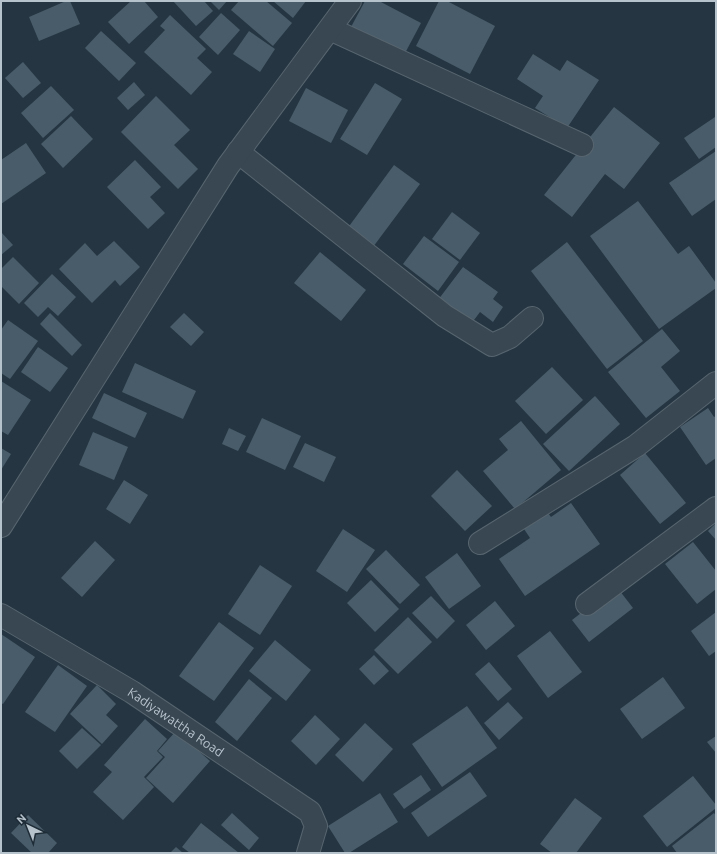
<svg xmlns="http://www.w3.org/2000/svg" width="717" height="854" font-family="Ubuntu,sans-serif">
	<style>
		.building { fill: #495c69 }
		.lines { fill: none; stroke-linecap: round; stroke-linejoin: round }
		.street-casing { stroke: #57656f; stroke-width: 24 }
		.street { stroke: #394752; stroke-width: 22 }
		.labels { text-anchor: middle; stroke-width: 3; stroke-linejoin: round; paint-order: stroke }
		.street-label { font-size: 13px; fill: #b6c2cc; stroke: #1e2c37 }
	</style>
	<rect width="100%" height="100%" fill="#253642"/>
	<g class="building">
		<polygon points="66,1 70,1 80,24 39,41 29,17"/>
		<polygon points="131,1 144,1 158,17 129,44 108,22"/>
		<polygon points="173,1 204,1 213,11 196,26"/>
		<polygon points="210,1 227,1 219,10"/>
		<polygon points="239,1 266,1 292,23 273,46 231,10"/>
		<polygon points="273,1 306,1 293,18"/>
		<polygon points="365,1 379,1 421,23 404,55 351,27"/>
		<polygon points="439,1 447,1 495,26 470,74 416,46"/>
		<polygon points="221,13 240,30 218,55 199,37"/>
		<polygon points="170,15 206,49 197,58 212,72 191,95 144,52 165,30 160,26"/>
		<polygon points="101,31 136,63 119,81 85,48"/>
		<polygon points="249,31 275,49 260,72 233,54"/>
		<polygon points="533,54 560,71 567,60 599,80 567,128 535,108 543,96 517,79"/>
		<polygon points="23,62 41,83 23,98 5,78"/>
		<polygon points="134,82 145,95 128,110 117,98"/>
		<polygon points="375,83 402,99 367,155 340,139"/>
		<polygon points="51,86 74,110 43,138 21,113"/>
		<polygon points="306,88 348,110 331,143 289,121"/>
		<polygon points="156,96 190,130 174,145 198,169 178,189 121,132"/>
		<polygon points="614,107 660,143 624,189 605,174 572,217 544,195"/>
		<polygon points="71,116 93,139 63,168 41,144"/>
		<polygon points="715,117 716,119 716,147 699,159 684,138"/>
		<polygon points="26,143 46,173 1,204 1,160"/>
		<polygon points="716,151 716,199 692,216 669,183"/>
		<polygon points="135,160 161,187 150,197 165,213 148,229 107,187"/>
		<polygon points="394,165 420,184 373,247 347,229"/>
		<polygon points="638,201 678,254 689,246 716,283 716,288 659,329 590,236"/>
		<polygon points="452,212 480,233 460,260 432,239"/>
		<polygon points="1,232 13,245 1,255"/>
		<polygon points="424,236 459,262 438,291 403,264"/>
		<polygon points="114,241 140,267 120,286 115,280 92,303 59,269 85,243 97,256"/>
		<polygon points="567,242 643,341 607,369 531,271"/>
		<polygon points="320,252 366,290 341,321 294,283"/>
		<polygon points="13,257 39,283 19,304 1,286 1,269"/>
		<polygon points="463,267 498,292 493,299 503,307 493,322 480,312 471,324 438,300"/>
		<polygon points="52,274 76,297 58,316 48,307 38,317 24,303"/>
		<polygon points="50,313 82,345 72,356 40,324"/>
		<polygon points="184,313 204,332 191,346 170,327"/>
		<polygon points="8,320 38,341 10,379 1,373 1,330"/>
		<polygon points="662,329 680,351 661,367 680,391 646,418 608,372"/>
		<polygon points="38,347 68,368 50,392 21,372"/>
		<polygon points="135,363 196,391 183,419 122,392"/>
		<polygon points="552,367 583,400 546,434 515,401"/>
		<polygon points="1,381 31,400 8,435 1,431"/>
		<polygon points="104,393 147,413 135,438 92,418"/>
		<polygon points="595,396 620,424 569,471 543,444"/>
		<polygon points="708,408 714,417 716,416 716,458 706,465 680,427"/>
		<polygon points="262,418 301,436 285,470 246,452"/>
		<polygon points="521,421 561,470 515,509 483,471 508,450 499,439"/>
		<polygon points="229,428 246,436 238,451 222,444"/>
		<polygon points="93,432 128,447 114,480 79,465"/>
		<polygon points="305,443 336,457 324,482 293,467"/>
		<polygon points="1,448 11,454 1,470"/>
		<polygon points="645,453 686,503 660,524 620,475"/>
		<polygon points="457,470 492,506 465,531 431,496"/>
		<polygon points="124,480 148,495 130,524 106,509"/>
		<polygon points="571,503 600,544 525,596 499,559 530,538 522,526 545,509 551,517"/>
		<polygon points="716,523 716,540 708,531"/>
		<polygon points="343,529 375,550 347,592 316,571"/>
		<polygon points="95,541 115,560 82,597 61,578"/>
		<polygon points="693,542 716,571 716,589 697,604 665,564"/>
		<polygon points="386,550 420,585 400,604 366,569"/>
		<polygon points="457,553 481,586 449,609 425,577"/>
		<polygon points="260,565 292,586 260,635 228,614"/>
		<polygon points="371,580 399,609 375,632 347,603"/>
		<polygon points="616,586 633,608 589,642 572,620"/>
		<polygon points="431,596 455,621 437,639 412,613"/>
		<polygon points="495,601 515,626 486,650 466,625"/>
		<polygon points="716,612 716,651 709,656 691,631"/>
		<polygon points="408,617 432,642 398,674 374,650"/>
		<polygon points="219,622 254,648 214,701 179,676"/>
		<polygon points="550,631 582,672 548,698 517,656"/>
		<polygon points="1,634 35,657 3,704 1,703"/>
		<polygon points="275,640 311,670 286,701 249,671"/>
		<polygon points="374,655 389,671 374,685 359,669"/>
		<polygon points="489,662 512,689 498,701 475,674"/>
		<polygon points="58,665 87,686 55,732 25,712"/>
		<polygon points="663,677 685,708 642,739 620,709"/>
		<polygon points="249,679 272,698 237,741 215,722"/>
		<polygon points="97,685 116,704 106,715 118,726 102,744 70,714"/>
		<polygon points="508,702 523,718 499,740 484,723"/>
		<polygon points="467,706 497,748 442,787 412,744"/>
		<polygon points="315,715 340,739 316,765 291,741"/>
		<polygon points="145,719 167,739 157,751 163,757 144,777 154,787 123,820 93,792 112,772 104,765"/>
		<polygon points="365,723 393,749 363,782 335,755"/>
		<polygon points="82,728 101,745 77,769 59,751"/>
		<polygon points="176,731 210,761 173,803 146,778 165,757 158,751"/>
		<polygon points="716,736 716,753 707,742"/>
		<polygon points="470,772 487,796 428,837 411,813"/>
		<polygon points="421,775 431,790 404,809 393,794"/>
		<polygon points="693,776 716,805 716,808 667,847 643,816"/>
		<polygon points="380,793 398,822 349,853 345,853 328,826"/>
		<polygon points="575,798 602,818 576,853 552,853 540,844"/>
		<polygon points="232,813 259,838 249,850 221,825"/>
		<polygon points="714,813 716,816 716,853 677,853 672,846"/>
		<polygon points="28,815 57,843 48,853 32,853 11,833"/>
		<polygon points="201,823 239,853 190,853 182,847"/>
		<polygon points="176,847 183,853 170,853"/>
	</g>
	<g class="lines">
		<g class="street-casing">
			<g id="street">
				<polyline points="330,29 582,145"/>
				<polyline points="238,152 445,316 492,345 510,337 532,318"/>
				<polyline points="1,526 228,166 350,1"/>
				<polyline points="480,543 636,446 716,383"/>
				<polyline points="587,604 716,508"/>
				<path id="s1" d="M1 615 132 692 310 812 316 826 308 853"/>
			</g>
		</g>
		<use href="#street" class="street"/>
	</g>
	<g class="labels">
		<g class="street-label">
			<text dy="5" stroke="none"><textPath href="#s1" startOffset="205">Kadiyawattha Road</textPath></text>
		</g>
	</g>
	<rect width="717" height="854" fill="none" stroke="#b6c2cc" stroke-width="4"/>
	<g transform="translate(28 826) rotate(317)" stroke="#1e2c37" stroke-width="3" paint-order="stroke">
	<path d="M0-3L7 15L0 10L-7 15Z" fill="#b6c2cc"/>
	<text y="-6" font-size="11" font-weight="bold" text-anchor="middle" fill="#b6c2cc">N</text>
	</g>
</svg>
